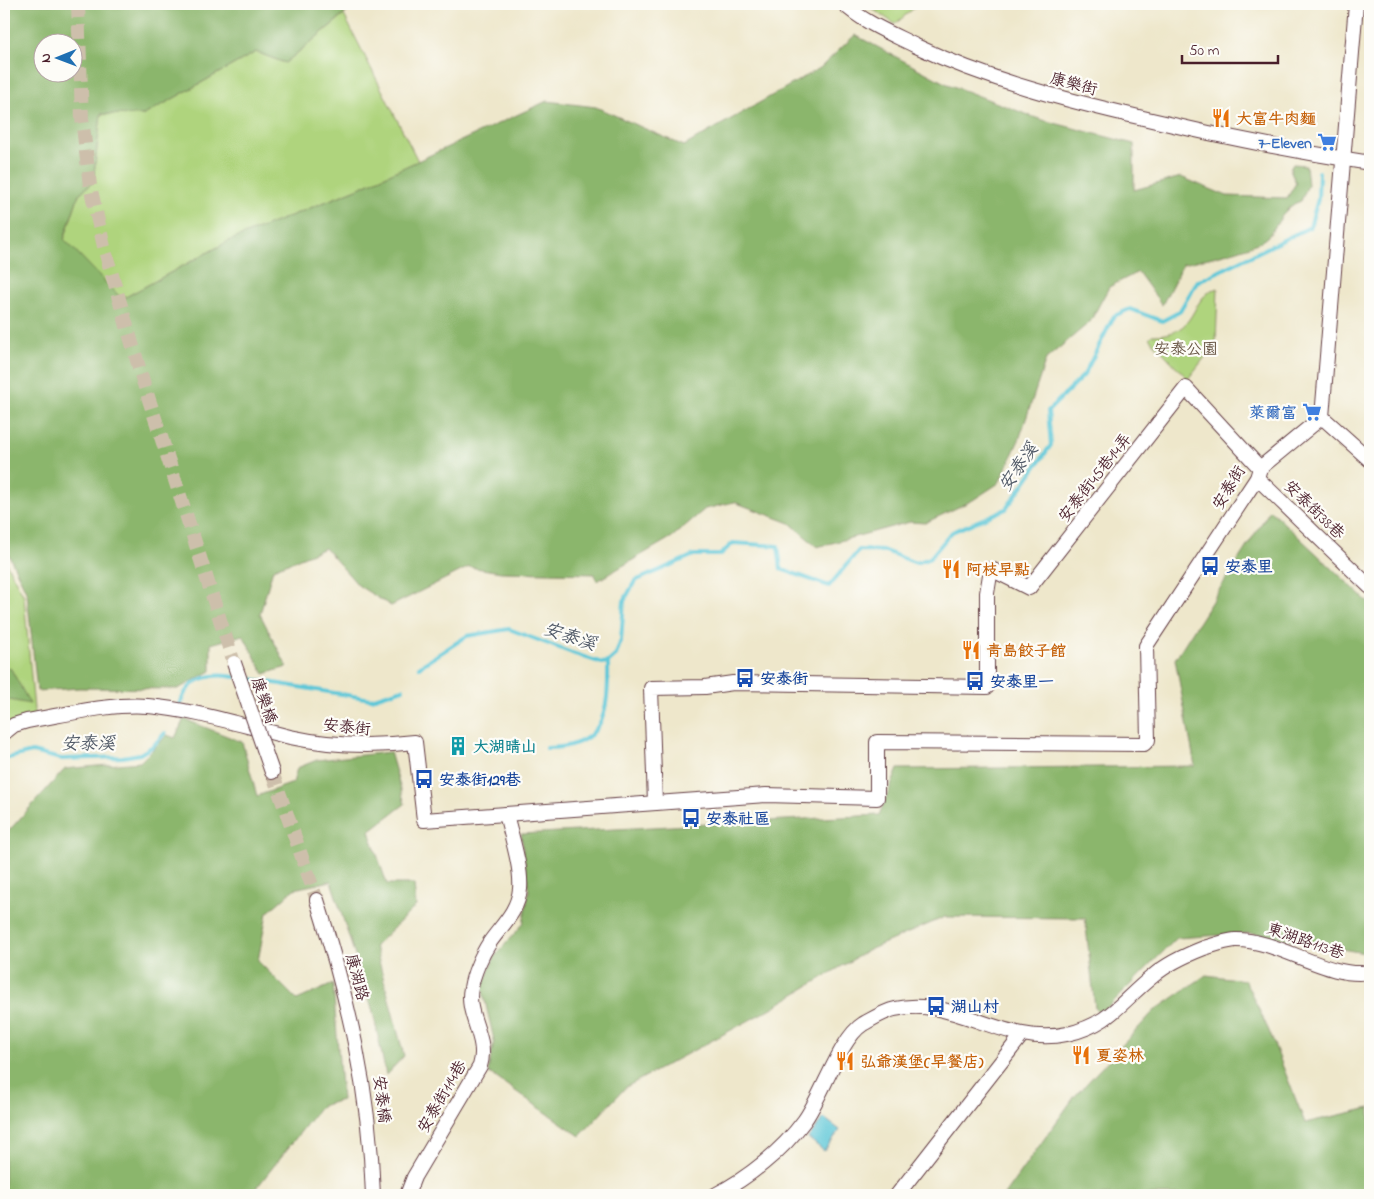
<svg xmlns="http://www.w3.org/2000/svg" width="1374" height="1199" font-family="'Indie Flower','LXGW WenKai TC',sans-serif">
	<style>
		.green { fill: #afd47d; stroke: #7c7a54 }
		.forest { fill: #8bb66c; stroke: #6a6a4c; fill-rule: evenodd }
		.water { fill: #5dc7d8; stroke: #547382 }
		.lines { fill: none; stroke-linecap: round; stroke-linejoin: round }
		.stream { stroke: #5dc7d8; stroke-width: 4 }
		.minor-tunnel { stroke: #cdbfab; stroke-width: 14; stroke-dasharray: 14 7; stroke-linecap: butt }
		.minor-casing { stroke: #633d43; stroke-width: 16 }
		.minor { stroke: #fff; stroke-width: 14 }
		.minor-bridge-casing { stroke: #633d43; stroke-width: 16; stroke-linecap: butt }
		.minor-bridge { stroke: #fff; stroke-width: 14 }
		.labels { text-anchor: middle; stroke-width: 4.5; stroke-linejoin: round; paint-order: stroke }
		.street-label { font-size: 16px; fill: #4a1f2b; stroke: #fdfcf7 }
		.food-label { font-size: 16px; font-weight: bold; fill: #c56008; stroke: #fdfcf7; text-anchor: start }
		.shop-label { font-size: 16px; font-weight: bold; fill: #366cbe; stroke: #fdfcf7; text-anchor: end }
		.park-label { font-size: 16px; fill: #685544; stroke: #fdfcf7 }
		.transit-label { font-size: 16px; font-weight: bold; fill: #164399; stroke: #fdfcf7; text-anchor: start }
		.culture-label { font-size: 16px; font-weight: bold; fill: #0d838f; stroke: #fdfcf7; text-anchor: start }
		.water-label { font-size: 18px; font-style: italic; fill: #515a68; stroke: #fdfcf7 }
	</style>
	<rect width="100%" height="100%" fill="#fdfcf7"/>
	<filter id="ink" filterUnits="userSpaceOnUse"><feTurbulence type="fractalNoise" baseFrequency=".02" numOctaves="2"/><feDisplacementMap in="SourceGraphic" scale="10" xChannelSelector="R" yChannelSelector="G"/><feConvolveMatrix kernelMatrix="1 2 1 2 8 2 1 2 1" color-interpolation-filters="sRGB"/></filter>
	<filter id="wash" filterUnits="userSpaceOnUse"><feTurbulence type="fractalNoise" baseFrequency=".0096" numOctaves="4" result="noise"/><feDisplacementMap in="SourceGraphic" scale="20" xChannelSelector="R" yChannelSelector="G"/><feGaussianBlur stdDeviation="1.12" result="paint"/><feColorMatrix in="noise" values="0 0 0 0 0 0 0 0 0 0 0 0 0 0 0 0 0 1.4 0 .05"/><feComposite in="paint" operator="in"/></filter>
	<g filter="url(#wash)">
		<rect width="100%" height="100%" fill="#eee7cb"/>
		<g class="green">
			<polygon points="865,4 919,4 895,24"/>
			<polygon points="344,15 418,161 357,189 229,241 122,299 64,240 79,194 93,182 101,114 144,115 256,52 285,63"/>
			<path d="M1218 288 1216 343 1188 379 1149 338 1152 335C1201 336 1187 297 1218 288Z"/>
			<polygon points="4,559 24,596 35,721 4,732"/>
		</g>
		<g class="forest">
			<path d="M4 4H357L285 63 256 52 144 115 101 114 93 182 79 194 64 239 122 299 229 241 357 189 547 101 596 107 684 146 820 68 855 35 945 83 1039 119 1134 144V190L1181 177 1227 196 1287 198 1296 183 1290 169 1293 164 1306 165 1308 185 1301 201C1283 206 1279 225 1267 237 1256 248 1200 260 1183 264L1162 305 1138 272 1109 287 1090 322 1046 359 1019 440 999 483 973 500 925 523 910 522 817 547 790 523 734 502 705 509 672 537 597 581 595 574 501 572 469 567 391 606 359 586 325 548 273 569 260 614 287 667 264 674 243 635 211 644V671L178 689 79 688 37 691 27 593 4 545ZM42 42H72V72H42Z"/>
			<polygon points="1270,510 1370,604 1370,954 1251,933 1177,938 1101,1014 1095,1008 1085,918 945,917 869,950 770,1009 626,1087 580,1136 488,1072 494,1040 482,988 495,956 523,924 529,892 521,834 879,815 898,769 1195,766 1175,659"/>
			<polygon points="4,666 11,669 30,704 4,699"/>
			<polygon points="184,719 242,742 257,796 293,783 297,768 317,760 390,752 405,804 369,831 387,884 414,884 416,906 375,946 404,1056 386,1075 373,1012 331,881 294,889 267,913 258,961 297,1000 333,984 342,1100 321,1106 251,1195 4,1195 4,836 65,769 140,762 167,735 175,738"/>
			<polygon points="1206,975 1245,980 1269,1031 1305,1123 1370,1108 1370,1195 1004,1195 1075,1096 1154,1011"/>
		</g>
		<polygon class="water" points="824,1118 840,1130 824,1151 808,1138"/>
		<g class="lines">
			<g class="stream">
				<polyline points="419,667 467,636 509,629 572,653 602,663 608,662 616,655 621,640 624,601 635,581 694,555 720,555 733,543 778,546 781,569 829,586 859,550 885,551 916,563 930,558 952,532 1006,509 1051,445 1048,411 1084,375 1114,316 1130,309 1162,321 1179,312 1197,282 1310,227 1318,199 1319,172"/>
				<polyline points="244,678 371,699 403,689"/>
				<path d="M180 706C186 679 210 672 235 677"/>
				<path d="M546 748C605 748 609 712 608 662"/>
				<polyline points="4,759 32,752 61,759 123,757 140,754 153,746 165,733"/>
			</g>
		</g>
	</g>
	<g filter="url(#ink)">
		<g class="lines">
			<g class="minor-tunnel">
				<polyline points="78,4 82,118 90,186 105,251 143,381 234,663"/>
				<polyline points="272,772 317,900"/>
			</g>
			<g class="minor-casing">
				<g id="minor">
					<path d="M844 4C863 22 892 34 916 46 988 80 1065 100 1143 118 1218 136 1294 151 1370 163"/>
					<polyline points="1322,417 1370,460"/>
					<polyline points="1257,478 1370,587"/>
					<path d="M4 733 14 725 27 721C64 715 111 703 148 706 196 710 243 726 290 737 331 746 373 747 415 742L424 820 766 795 877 798V742L1144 744 1148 740 1146 646 1257 478 1260 468 1322 417 1356 4"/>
					<polyline points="264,749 272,772"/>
					<polyline points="655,803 651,688 705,687 733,683 987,687 987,593 991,569 1029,588 1186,388 1260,468"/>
					<path d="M317 900C348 998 370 1092 373 1195"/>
					<path d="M407 1195 414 1177 480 1066C489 1038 465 1016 471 988 473 974 482 954 490 942 502 925 518 911 520 889 522 868 511 835 506 814"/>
					<path d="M715 1195C748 1178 782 1151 804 1121 822 1097 840 1038 863 1024 872 1019 885 1011 895 1009 954 995 1005 1048 1067 1034 1111 1024 1121 1001 1153 976 1168 963 1186 955 1204 948 1214 945 1225 941 1235 940 1280 939 1328 980 1370 972"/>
					<polyline points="897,1195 1022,1035"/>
				</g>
			</g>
			<use href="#minor" class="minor"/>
			<g class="minor-bridge-casing">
				<polyline id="minor-bridge" points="234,663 264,749"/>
			</g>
			<use href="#minor-bridge" class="minor-bridge"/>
		</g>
	</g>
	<defs>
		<g id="restaurant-bare" transform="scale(1.5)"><path d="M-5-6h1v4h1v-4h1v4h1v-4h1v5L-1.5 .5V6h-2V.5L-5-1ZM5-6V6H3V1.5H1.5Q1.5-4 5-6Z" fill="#e8710a" stroke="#fdfcf7" stroke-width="2.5" paint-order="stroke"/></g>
		<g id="supermarket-bare" transform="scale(1.5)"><path d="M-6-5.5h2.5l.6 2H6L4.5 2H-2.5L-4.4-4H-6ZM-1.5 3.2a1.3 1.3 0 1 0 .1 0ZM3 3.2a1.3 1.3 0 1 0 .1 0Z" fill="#3f7fe0" stroke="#fdfcf7" stroke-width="2.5" paint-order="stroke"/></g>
		<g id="bus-bare" transform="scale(1.5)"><path d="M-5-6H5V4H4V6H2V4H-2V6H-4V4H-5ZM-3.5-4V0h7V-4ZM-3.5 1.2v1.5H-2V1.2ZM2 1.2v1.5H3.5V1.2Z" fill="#1a4fb4" stroke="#fdfcf7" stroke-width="2.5" paint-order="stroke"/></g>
		<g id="building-bare" transform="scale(1.5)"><path d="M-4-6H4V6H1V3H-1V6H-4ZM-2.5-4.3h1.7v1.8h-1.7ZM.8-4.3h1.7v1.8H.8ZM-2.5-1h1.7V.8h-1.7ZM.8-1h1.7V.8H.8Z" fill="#0f9aa8" stroke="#fdfcf7" stroke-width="2.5" paint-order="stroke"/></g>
	</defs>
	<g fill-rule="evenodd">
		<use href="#restaurant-bare" x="1221" y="118"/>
		<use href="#supermarket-bare" x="1327" y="142"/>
		<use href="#supermarket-bare" x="1312" y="412"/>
		<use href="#bus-bare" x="1210" y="566"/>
		<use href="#restaurant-bare" x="951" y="569"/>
		<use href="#restaurant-bare" x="971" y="650"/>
		<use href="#bus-bare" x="745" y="678"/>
		<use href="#bus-bare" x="975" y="681"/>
		<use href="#building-bare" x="458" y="746"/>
		<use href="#bus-bare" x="424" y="779"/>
		<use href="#bus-bare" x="691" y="818"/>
		<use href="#bus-bare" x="936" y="1006"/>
		<use href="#restaurant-bare" x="1081" y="1055"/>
		<use href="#restaurant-bare" x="845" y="1061"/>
	</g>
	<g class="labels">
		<g class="street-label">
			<text transform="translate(1074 83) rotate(15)" y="6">康樂街</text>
			<text transform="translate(1094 477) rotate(-52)" y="6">安泰街45巷14弄</text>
			<text transform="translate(1228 487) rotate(-59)" y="6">安泰街</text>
			<text transform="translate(1315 509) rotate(44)" y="6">安泰街38巷</text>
			<text transform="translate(265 700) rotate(71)" y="6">康樂橋</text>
			<text transform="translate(347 726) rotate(6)" y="6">安泰街</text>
			<text transform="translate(1306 940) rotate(19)" y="6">東湖路113巷</text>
			<text transform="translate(358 977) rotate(75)" y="6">康湖路</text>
			<text transform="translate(441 1096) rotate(-60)" y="6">安泰街114巷</text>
			<text transform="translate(383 1099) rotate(83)" y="6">安泰橋</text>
		</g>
		<g class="food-label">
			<text x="1236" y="124">大富牛肉麵</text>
			<text x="966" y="575">阿枝早點</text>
			<text x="986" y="656">青島餃子館</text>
			<text x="1096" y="1061">夏姿林</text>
			<text x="860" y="1067">弘爺漢堡(早餐店)</text>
		</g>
		<g class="shop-label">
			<text x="1312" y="148">7-Eleven</text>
			<text x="1297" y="418">萊爾富</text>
		</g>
		<g class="park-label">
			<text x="1186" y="354">安泰公園</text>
		</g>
		<g class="transit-label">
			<text x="1225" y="572">安泰里</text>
			<text x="760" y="684">安泰街</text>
			<text x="990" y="687">安泰里一</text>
			<text x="439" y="785">安泰街129巷</text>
			<text x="706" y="824">安泰社區</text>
			<text x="951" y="1012">湖山村</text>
		</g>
		<g class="culture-label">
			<text x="473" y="752">大湖晴山</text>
		</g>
		<g class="water-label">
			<text transform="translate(1018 467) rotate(-55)" y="6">安泰溪</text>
			<text transform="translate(570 636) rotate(18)" y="6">安泰溪</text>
			<text x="88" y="749">安泰溪</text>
		</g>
	</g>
	<rect width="1374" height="1199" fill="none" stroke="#fdfcf7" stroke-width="20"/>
	<g transform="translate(58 58) rotate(269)"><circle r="24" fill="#fdfcf7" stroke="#b5a4a5"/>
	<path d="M0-4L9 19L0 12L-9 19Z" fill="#1f6fb2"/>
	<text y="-8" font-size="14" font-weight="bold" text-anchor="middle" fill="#4a1f2b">N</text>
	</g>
	<path d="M1182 55v8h96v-8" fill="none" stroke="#4a1f2b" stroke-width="2.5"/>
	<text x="1189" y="55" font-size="15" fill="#4a1f2b" stroke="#fdfcf7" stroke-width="4" paint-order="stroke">50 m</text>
</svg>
